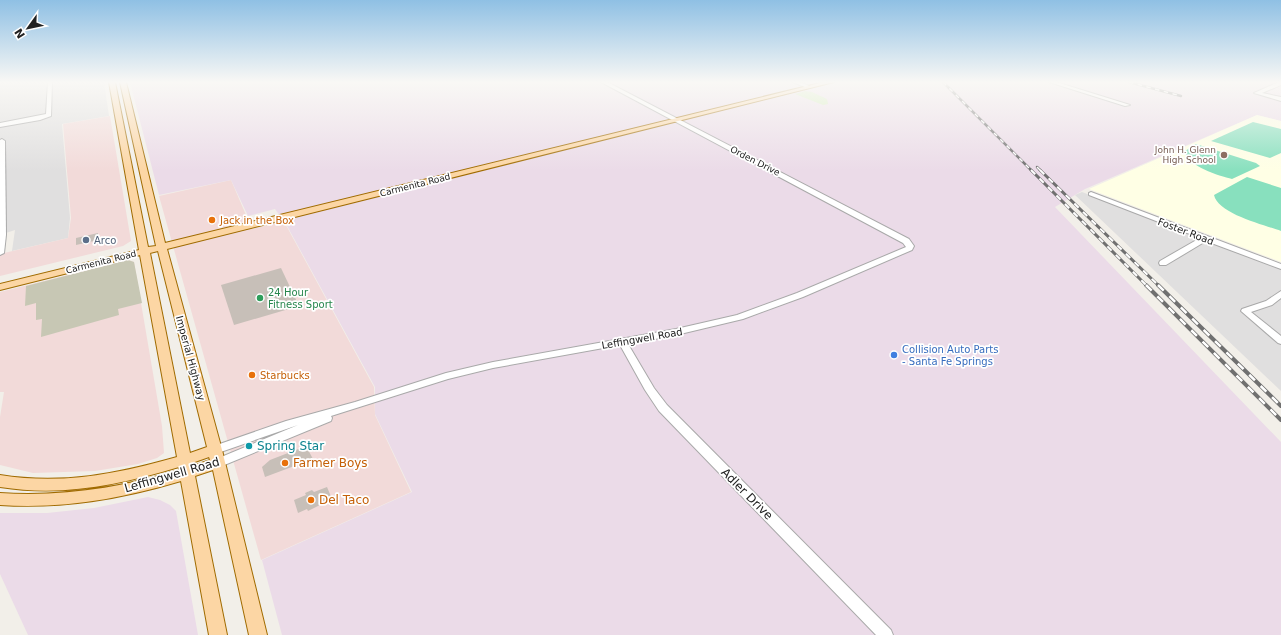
<svg xmlns="http://www.w3.org/2000/svg" width="1281" height="635" font-family="'DejaVu Sans',sans-serif">
	<style>
		.residential { fill: #e0dfdf }
		.commercial { fill: #f2dad9 }
		.industrial { fill: #ebdbe8 }
		.education { fill: #ffffe5 }
		.construction { fill: #c7c7b4 }
		.grass { fill: #cdebb0 }
		.pitch { fill: #88e0be }
		.building { fill: #c7bfb8 }
		.lines { fill: none; stroke-linecap: round; stroke-linejoin: round }
		.minor-casing { stroke: #a9a9a9; stroke-width: 2 }
		.major-casing { stroke: #a06b00; stroke-width: 2 }
		.minor { fill: #fff; fill-rule: evenodd }
		.major { fill: #fcd6a4; fill-rule: evenodd }
		.rail-far2-casing { stroke: #707070; stroke-width: 2.5 }
		.rail-far1-casing { stroke: #707070; stroke-width: 3 }
		.rail-casing { stroke: #707070; stroke-width: 4 }
		.rail-far2 { stroke: #fff; stroke-width: 1.5; stroke-dasharray: 4.5; stroke-linecap: butt }
		.rail-far1 { stroke: #fff; stroke-width: 2; stroke-dasharray: 6; stroke-linecap: butt }
		.rail { stroke: #fff; stroke-width: 2.5; stroke-dasharray: 8; stroke-linecap: butt }
		.education-dot { fill: #8d6e63; stroke: #fff; stroke-width: 1.5 }
		.food-dot { fill: #e8710a; stroke: #fff; stroke-width: 1.5 }
		.service-dot { fill: #5c6f8a; stroke: #fff; stroke-width: 1.5 }
		.leisure-dot { fill: #2e9e5b; stroke: #fff; stroke-width: 1.5 }
		.shop-dot { fill: #3f7fe0; stroke: #fff; stroke-width: 1.5 }
		.culture-dot { fill: #0f9aa8; stroke: #fff; stroke-width: 1.5 }
		.labels { text-anchor: middle; stroke-width: 3.5; stroke-linejoin: round; paint-order: stroke }
		.far-education-label { font-size: 9px; fill: #785e54; stroke: #fff; text-anchor: end }
		.far-street-label { font-size: 9px; fill: #222; stroke: #fff }
		.food-label { font-size: 10px; fill: #c56008; stroke: #fff; text-anchor: start }
		.street-label { font-size: 10px; fill: #222; stroke: #fff }
		.service-label { font-size: 10px; fill: #4e5e75; stroke: #fff; text-anchor: start }
		.leisure-label { font-size: 10px; fill: #27864d; stroke: #fff; text-anchor: start }
		.shop-label { font-size: 10px; fill: #366cbe; stroke: #fff; text-anchor: start }
		.near-culture-label { font-size: 12px; fill: #0d838f; stroke: #fff; text-anchor: start }
		.near-food-label { font-size: 12px; fill: #c56008; stroke: #fff; text-anchor: start }
		.near-street-label { font-size: 12px; fill: #222; stroke: #fff }
	</style>
	<rect width="100%" height="100%" fill="#f2efe9"/>
	<g class="residential">
		<polygon points="0,82 104,82 109,116 62,124 70,218 68,238 12,251 15,230 0,235"/>
		<polygon points="1082,192 1281,269 1281,391 1075,195"/>
	</g>
	<g class="commercial">
		<polygon points="110,116 131,241 123,246 0,276 0,254 68,238 71,218 63,124"/>
		<polygon points="231,180 252,229 283,221 287,227 374,387 375,415 411,492 261,560 159,196"/>
		<polygon points="128,260 134,262 162,426 164,453 157,458 138,464 95,471 33,473 0,465 0,417 4,392 0,392 0,292"/>
	</g>
	<g class="industrial">
		<polygon points="130,82 1281,82 1281,121 1257,115 1085,189 1055,207 1281,442 1281,635 282,635 262,560 412,492 375,414 375,387 286,224 275,209 248,216 231,180 159,195"/>
		<polygon points="148,497 160,500 170,505 176,511 198,635 28,635 0,574 0,513 47,513 94,508"/>
	</g>
	<polygon class="education" points="1257,115 1281,121 1281,262 1089,189"/>
	<polygon class="construction" points="128,260 134,262 142,303 118,309 119,315 41,337 42,319 36,320 36,303 25,306 26,286"/>
	<polygon class="grass" points="805,91 812,92 827,99 828,104 823,105 795,94"/>
	<g class="pitch">
		<polygon points="1253,122 1281,129 1281,153 1270,158 1211,141"/>
		<path d="M1196 144 1256 163 1260 166 1232 179C1219 176 1187 166 1185 151Z"/>
		<path d="M1247 177 1281 188V231C1265 225 1218 214 1214 195Z"/>
	</g>
	<g class="building">
		<polygon points="98,233 98,239 94,241 76,245 76,238"/>
		<polygon points="281,268 299,306 234,325 221,285"/>
		<polygon points="306,446 313,459 265,477 262,467 270,460"/>
		<polygon points="327,487 332,499 308,511 307,509 298,513 294,500 306,495 305,493 312,490 314,492"/>
	</g>
	<g class="lines">
		<g class="minor-casing">
			<g id="minor">
				<polygon points="48,82 52,82 51,116 40,120 0,127 0,123 46,114"/>
				<polygon points="601,82 607,82 909,239 914,246 912,250 803,297 743,319 676,335 628,344 654,388 667,405 891,630 893,635 876,635 659,411 645,390 620,345 493,368 448,379 331,416 332,418 331,421 222,466 218,467 214,466 212,463 214,460 298,425 215,454 211,453 209,450 211,447 286,421 355,402 446,373 493,362 676,329 737,315 797,293 906,247 903,243"/>
				<polygon points="793,82 799,82 812,87 807,88"/>
				<polygon points="1049,82 1056,82 1130,105 1125,106"/>
				<polygon points="1279,82 1281,82 1281,85 1262,93 1281,97 1281,101 1254,93"/>
				<polygon points="2,139 5,141 6,235 4,253 0,255 0,140"/>
				<polygon points="1091,192 1281,264 1281,269 1206,241 1166,265 1160,265 1159,263 1160,261 1200,238 1089,195 1089,193"/>
				<polygon points="1281,291 1281,298 1272,305 1251,312 1281,336 1281,344 1278,343 1241,311 1242,309 1266,301"/>
			</g>
		</g>
		<g class="major-casing">
			<path id="major" d="M109 82H115L148 247 156 246 120 82H126L165 243 824 82H834L167 249 222 450 267 635H249L213 470 195 476 227 635H209L181 481C121 499 63 509 0 505V493C62 497 120 488 179 470V467C118 485 63 497 0 487V475C62 485 117 474 177 457L140 255 0 290V284L139 250ZM158 251 207 447 190 453 150 253ZM209 457 210 460 193 466 192 463Z"/>
		</g>
		<use href="#minor" class="minor"/>
		<use href="#major" class="major"/>
		<g class="rail-far2-casing">
			<g id="rail-far2">
				<polyline points="943,82 1032,171"/>
				<polyline points="1129,82 1181,96"/>
				<polyline points="1037,167 1041,171"/>
			</g>
		</g>
		<g class="rail-far1-casing">
			<g id="rail-far1">
				<polyline points="1031,170 1147,286"/>
				<polyline points="1040,170 1159,286"/>
			</g>
		</g>
		<g class="rail-casing">
			<g id="rail">
				<polyline points="1146,285 1281,420"/>
				<polyline points="1158,285 1281,406"/>
			</g>
		</g>
		<use href="#rail-far2" class="rail-far2"/>
		<use href="#rail-far1" class="rail-far1"/>
		<use href="#rail" class="rail"/>
	</g>
	<linearGradient id="sky" x2="0" y2="1"><stop stop-color="#8fc0e4"/><stop offset="0.48" stop-color="#f9f8f5"/><stop offset="1" stop-color="#f9f8f5" stop-opacity="0"/></linearGradient>
	<rect width="1281" height="171" fill="url(#sky)"/>
	<circle class="education-dot" cx="1224" cy="155" r="4"/>
	<g class="food-dot">
		<circle cx="212" cy="220" r="4"/>
		<circle cx="252" cy="375" r="4"/>
		<circle cx="285" cy="463" r="4"/>
		<circle cx="311" cy="500" r="4"/>
	</g>
	<circle class="service-dot" cx="86" cy="240" r="4"/>
	<circle class="leisure-dot" cx="260" cy="298" r="4"/>
	<circle class="shop-dot" cx="894" cy="355" r="4"/>
	<circle class="culture-dot" cx="249" cy="446" r="4"/>
	<g class="labels">
		<g class="far-education-label">
			<text x="1216" y="153">John H. Glenn<tspan x="1216" dy="10">High School</tspan></text>
		</g>
		<g class="far-street-label">
			<text transform="translate(755 161) rotate(27)" y="3">Orden Drive</text>
			<text transform="translate(415 185) rotate(-14)" y="3">Carmenita Road</text>
			<text transform="translate(101 262) rotate(-14)" y="3">Carmenita Road</text>
		</g>
		<g class="food-label">
			<text x="220" y="224">Jack in the Box</text>
			<text x="260" y="379">Starbucks</text>
		</g>
		<g class="street-label">
			<text transform="translate(1186 231) rotate(21)" y="4">Foster Road</text>
			<text transform="translate(642 338) rotate(-10)" y="4">Leffingwell Road</text>
			<text transform="translate(191 358) rotate(75)" y="4">Imperial Highway</text>
		</g>
		<g class="service-label">
			<text x="94" y="244">Arco</text>
		</g>
		<g class="leisure-label">
			<text x="268" y="296">24 Hour<tspan x="268" dy="12">Fitness Sport</tspan></text>
		</g>
		<g class="shop-label">
			<text x="902" y="353">Collision Auto Parts<tspan x="902" dy="12">- Santa Fe Springs</tspan></text>
		</g>
		<g class="near-culture-label">
			<text x="257" y="450">Spring Star</text>
		</g>
		<g class="near-food-label">
			<text x="293" y="467">Farmer Boys</text>
			<text x="319" y="504">Del Taco</text>
		</g>
		<g class="near-street-label">
			<text transform="translate(172 475) rotate(-16)" y="4">Leffingwell Road</text>
			<text transform="translate(747 494) rotate(45)" y="4">Adler Drive</text>
		</g>
	</g>
	<g transform="translate(28 28) rotate(237)" stroke="#ffffff" stroke-width="3" paint-order="stroke">
	<path d="M0-3L7 15L0 10L-7 15Z" fill="#222222"/>
	<text y="-6" font-size="11" font-weight="bold" text-anchor="middle" fill="#222222">N</text>
	</g>
</svg>
